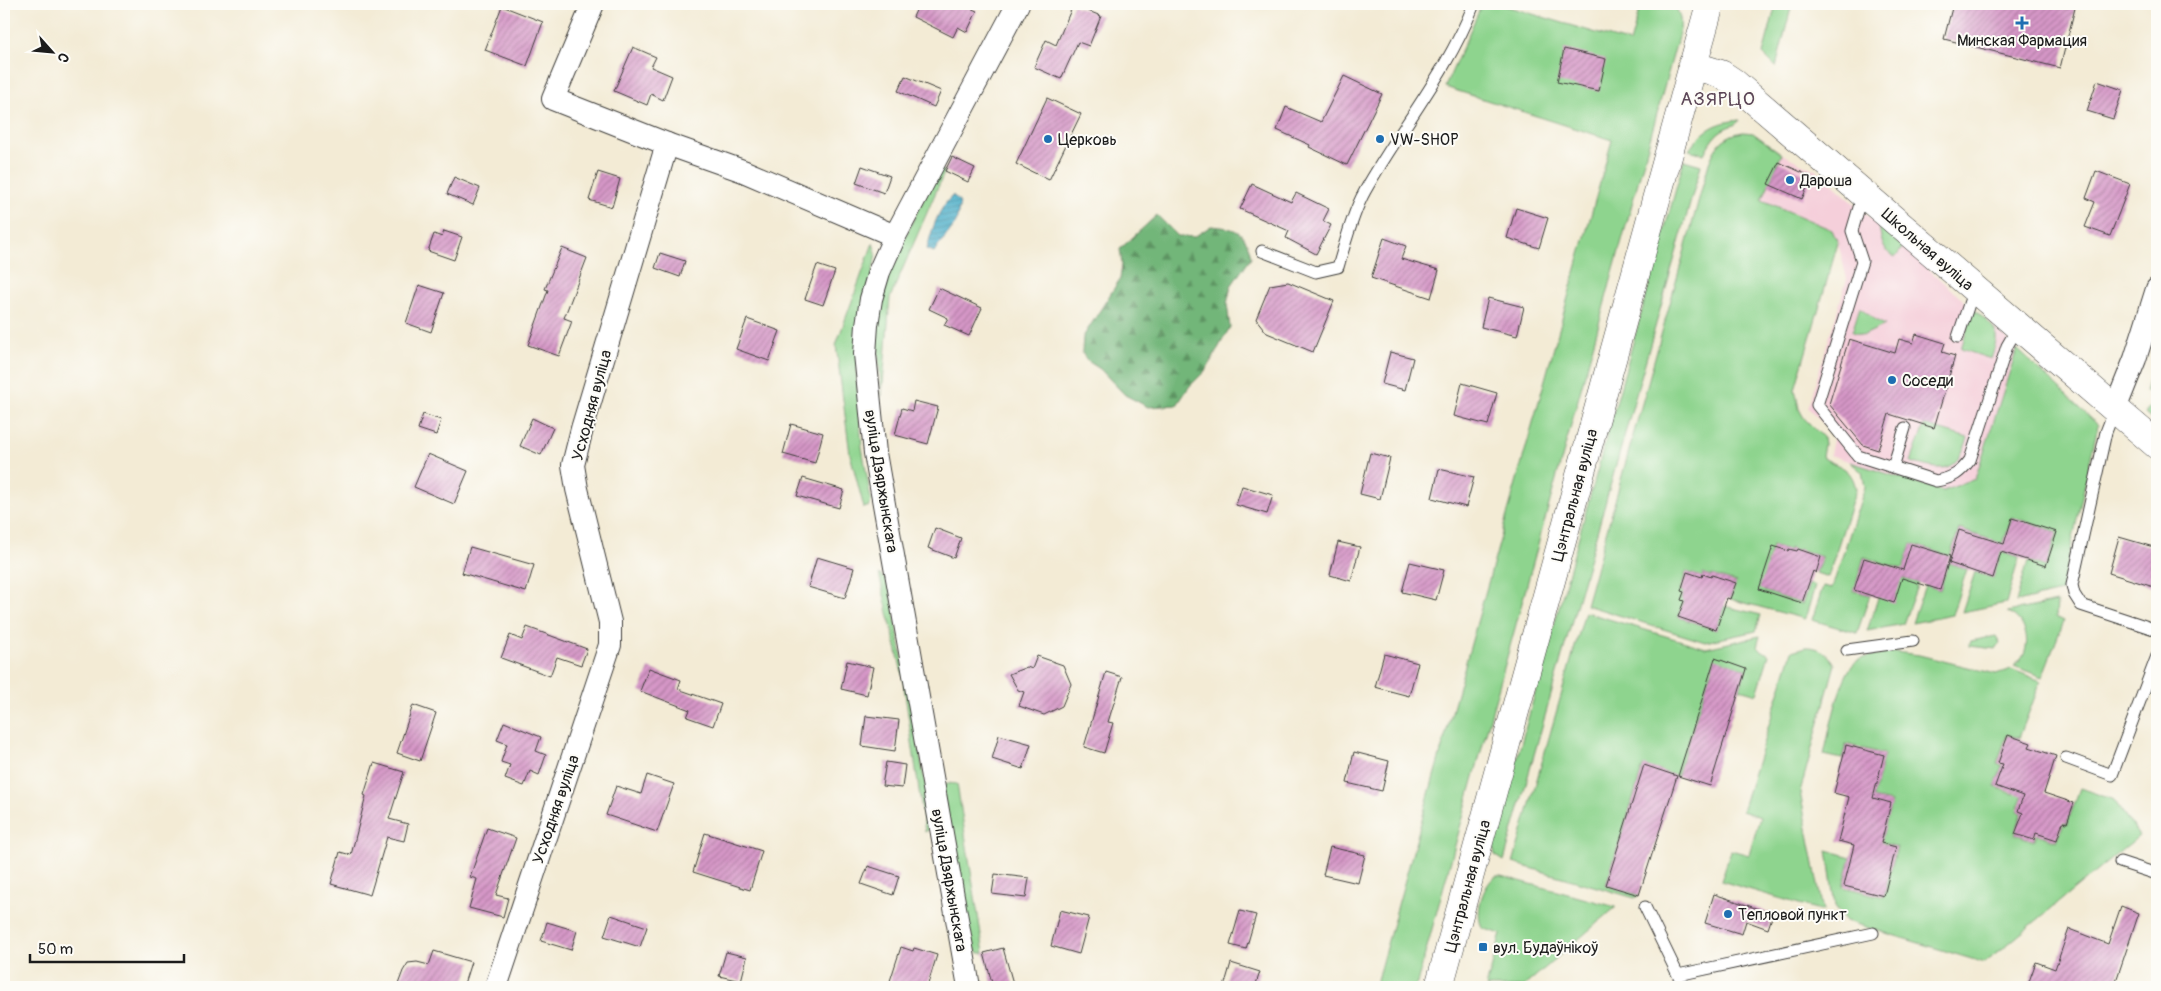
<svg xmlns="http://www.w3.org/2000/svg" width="2161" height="991" font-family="Pangolin,sans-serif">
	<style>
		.built { fill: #f5cfda }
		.grass { fill: #8ed48e; stroke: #557855 }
		.forest { fill: url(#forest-firs); stroke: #47694a }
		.water { fill: url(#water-rules); stroke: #336572 }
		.building { fill: url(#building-hatch) }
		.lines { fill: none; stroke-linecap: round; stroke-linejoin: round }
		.lane-casing { stroke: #3c3b38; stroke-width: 13 }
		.street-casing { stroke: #3c3b38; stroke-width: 24 }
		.secondary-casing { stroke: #3c3b38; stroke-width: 29 }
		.lane { stroke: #fff; stroke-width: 11 }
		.street { stroke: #fff; stroke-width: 22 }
		.secondary { stroke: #fff; stroke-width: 28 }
		.poi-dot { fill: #1f6fb2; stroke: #fdfcf7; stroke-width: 2 }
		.labels { text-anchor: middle; stroke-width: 4; stroke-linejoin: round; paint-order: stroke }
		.poi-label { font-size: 16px; fill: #1c1c1c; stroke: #fdfcf7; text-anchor: start }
		.street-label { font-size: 16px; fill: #1c1c1c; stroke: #fdfcf7 }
		.quarter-label { font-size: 19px; letter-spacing: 1px; fill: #5d4758; stroke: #fdfcf7 }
	</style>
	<defs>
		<pattern id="forest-firs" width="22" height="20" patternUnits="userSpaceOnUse" patternTransform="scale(1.25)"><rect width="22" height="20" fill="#72b679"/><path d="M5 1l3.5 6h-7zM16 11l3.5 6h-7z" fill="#5d9362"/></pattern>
		<pattern id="water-rules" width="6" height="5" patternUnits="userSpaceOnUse" patternTransform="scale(1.25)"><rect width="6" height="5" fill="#4aaec9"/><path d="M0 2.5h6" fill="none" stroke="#3d8da2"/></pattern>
		<pattern id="building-hatch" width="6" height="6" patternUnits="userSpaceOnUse" patternTransform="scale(1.25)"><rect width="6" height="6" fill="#d697c7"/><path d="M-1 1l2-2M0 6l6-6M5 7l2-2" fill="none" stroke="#ad7aa1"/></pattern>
	</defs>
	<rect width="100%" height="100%" fill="#fdfcf7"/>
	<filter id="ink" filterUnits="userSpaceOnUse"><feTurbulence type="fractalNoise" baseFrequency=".02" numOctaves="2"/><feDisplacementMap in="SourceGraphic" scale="10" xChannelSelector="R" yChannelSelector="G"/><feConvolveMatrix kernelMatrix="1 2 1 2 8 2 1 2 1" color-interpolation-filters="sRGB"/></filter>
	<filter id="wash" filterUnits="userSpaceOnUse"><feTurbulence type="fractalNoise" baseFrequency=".0096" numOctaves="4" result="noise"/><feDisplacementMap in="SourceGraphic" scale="20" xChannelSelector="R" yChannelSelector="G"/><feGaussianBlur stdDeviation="1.12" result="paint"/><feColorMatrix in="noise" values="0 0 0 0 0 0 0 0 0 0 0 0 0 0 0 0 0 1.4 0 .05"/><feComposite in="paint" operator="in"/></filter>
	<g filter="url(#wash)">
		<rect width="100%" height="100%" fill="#f3ebd5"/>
		<polygon class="built" points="1782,154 1819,172 2017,348 1975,479 1943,492 1830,455 1834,434 1808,408 1847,279 1838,243 1832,230 1761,200"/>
		<g class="grass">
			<path d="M1482 4H1499L1630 43 1641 4C1666 4 1683 0 1680 30L1416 987H1375L1612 140 1445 87Z"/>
			<polygon points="1776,4 1792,4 1776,67 1763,54"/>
			<path d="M1740 120C1735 126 1732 125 1726 128 1715 133 1709 144 1704 154L1689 150C1703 130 1716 122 1740 120Z"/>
			<path d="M1743 132 1753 133 1782 154 1762 200 1832 230 1838 243 1795 389 1799 409 1804 418 1823 437 1824 444 1822 457C1839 468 1851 465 1856 489L1828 577 1816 573 1822 557 1798 549 1797 551 1789 548 1788 551 1772 546 1766 564 1770 566V575L1764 591 1802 604 1809 584 1815 586 1805 619 1730 599 1736 582 1712 575 1711 577 1703 574 1702 577 1686 572 1680 590 1683 592 1681 599 1684 601 1678 617 1716 630 1724 606 1761 615 1756 631 1705 642 1586 605 1709 163C1716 145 1724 135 1743 132Z"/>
			<polygon points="1684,160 1701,165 1504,861 1495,855 1493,844"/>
			<polygon points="938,169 945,171 890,298 882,396 876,327 887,274"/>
			<path d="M1879 225 1903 247 1896 257C1882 253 1881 238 1879 225Z"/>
			<polygon points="873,243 876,253 856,372 862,447 871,500 870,506 864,508 850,454 836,345"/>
			<polygon points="1860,307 1875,320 1885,325 1864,335 1852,332"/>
			<path d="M1973 309C1995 329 2002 328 1991 359L1961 349Z"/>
			<polygon points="2017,349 2098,425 2061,592 2016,602 2028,561 2046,567 2058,532 2012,517 2003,544 1959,529 1950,556 1911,544 1903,569 1864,557 1854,591 1870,595 1857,633 1812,620 1823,586 1832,588 1865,487 1862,472 1850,462 1943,491 1975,479"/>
			<polygon points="2157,352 2157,391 2153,393 2145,391"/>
			<polygon points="2157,401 2157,423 2145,413 2152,403"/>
			<path d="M1924 425 1968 438C1956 473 1944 472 1911 462Z"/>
			<polygon points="2001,552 2019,558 2006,603 1962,612 1975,572 1993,578"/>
			<polygon points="1948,563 1967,569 1952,615 1912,623 1925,585 1940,590"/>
			<polygon points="879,574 885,579 890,589 933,827 925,832 902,673"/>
			<polygon points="1901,578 1918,583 1903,624 1867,631 1878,598"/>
			<path d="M2057 602 2056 617 2064 621 2042 677 2014 666C2034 653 2029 620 2007 612Z"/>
			<polygon points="1585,612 1706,648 1760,636 1757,647 1769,655 1757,694 1740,689 1746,669 1715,659 1677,776 1643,766 1606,885 1639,895 1635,898 1513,863"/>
			<polygon points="1996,636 2000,643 1996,649 1969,646 1971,641"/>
			<path d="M1805 647C1818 646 1828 653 1835 664L1800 792 1823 911 1721 881 1731 850 1749 855 1760 817 1742 811 1792 651Z"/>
			<path d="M1895 652 1919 655 1996 674 2011 669 2041 681 2019 738 2007 735 1997 763 2002 765 1995 787 2014 794 2017 789 2024 791 2017 811 2022 813 2015 834 2034 841 2037 834 2057 841 2064 823 2067 824 2080 788 2114 800 2139 836 1985 963 1846 921 1835 906 1827 850 1851 857 1843 887 1884 897 1897 847 1881 842 1891 802 1873 798 1884 754 1846 744 1842 759 1824 755C1829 734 1840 672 1857 661 1867 655 1882 654 1895 652Z"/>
			<polygon points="947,783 957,784 984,953 979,953 971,946 942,787"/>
			<path d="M1496 876H1501L1616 907 1523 987H1486L1501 934 1482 928C1475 912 1482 886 1496 876Z"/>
		</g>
		<path class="forest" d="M1157 215 1178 236 1194 237 1211 226C1235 228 1246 230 1251 257L1231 286 1227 304 1230 327 1206 370 1189 387 1177 405 1148 407 1125 395 1100 369 1086 360 1082 352 1083 337 1120 279 1122 264 1120 249Z"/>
		<path class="water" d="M953 195 960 203 956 223 934 252 927 249C932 229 938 209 953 195Z"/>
		<g id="blocks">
			<g class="building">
				<polygon points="919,4 961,4 977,11 967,32 958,27 953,37 913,17"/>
				<polygon points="1953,4 2076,4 2060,68 1944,39"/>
				<polygon points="1073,5 1101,16 1089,46 1078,42 1061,79 1034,67 1046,40 1056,45"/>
				<polygon points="502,6 543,22 527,66 485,50"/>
				<polygon points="633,47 656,57 651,67 672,76 663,100 651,94 647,105 614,91"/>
				<polygon points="1564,49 1606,59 1599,91 1557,82"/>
				<polygon points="905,76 941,91 934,107 898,91"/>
				<polygon points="1344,76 1382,94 1347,165 1309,147 1310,145 1277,130 1286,107 1321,122"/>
				<polygon points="2097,81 2123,90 2113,119 2087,111"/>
				<polygon points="1047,98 1081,114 1049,180 1016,164"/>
				<polygon points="952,157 975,168 968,182 945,171"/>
				<polygon points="1779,162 1812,177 1802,199 1768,184"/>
				<polygon points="862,166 890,176 884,193 856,183"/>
				<polygon points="2096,171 2130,184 2110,236 2085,227 2095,202 2086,198"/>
				<polygon points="598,172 620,179 612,207 589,200"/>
				<polygon points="454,177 480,188 473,205 447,194"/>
				<polygon points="1252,184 1291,202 1296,193 1329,209 1323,221 1331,225 1316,254 1286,238 1289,231 1240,209"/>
				<polygon points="1516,208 1548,218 1539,248 1507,238"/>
				<polygon points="444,231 462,237 454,260 428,251 434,234 442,237"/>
				<polygon points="1384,238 1406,246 1401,259 1439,270 1431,298 1371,278"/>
				<polygon points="562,248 587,258 564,318 572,321 559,356 528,345 548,290 545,289"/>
				<polygon points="660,253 685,261 680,277 655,268"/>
				<polygon points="817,265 835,271 823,305 805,299"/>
				<polygon points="1288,282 1334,301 1313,352 1267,333 1256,319 1270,285"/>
				<polygon points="419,285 444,293 431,332 406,323"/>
				<polygon points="939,288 982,308 969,336 944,325 948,318 929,309"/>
				<polygon points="1488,298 1524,307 1517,336 1481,327"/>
				<polygon points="747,319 780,331 769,361 736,349"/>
				<polygon points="1916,334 1945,343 1942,352 1955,356 1934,428 1889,414 1878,450 1863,445 1829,404 1849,339 1895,353 1899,339 1913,343"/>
				<polygon points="1390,352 1413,358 1405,390 1382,384"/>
				<polygon points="1462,383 1497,393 1488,425 1454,416"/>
				<polygon points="914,401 938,407 928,444 895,435 902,408 912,411"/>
				<polygon points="423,414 441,420 436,435 418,429"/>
				<polygon points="532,418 553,428 541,455 520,446"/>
				<polygon points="791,424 823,433 815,463 783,454"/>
				<polygon points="1370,453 1390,458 1380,499 1360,494"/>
				<polygon points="428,454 468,471 454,504 414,487"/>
				<polygon points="1439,469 1474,477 1466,507 1432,498"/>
				<polygon points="803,478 844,490 839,508 797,496"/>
				<polygon points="1242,486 1273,495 1267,514 1236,505"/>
				<polygon points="2012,518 2057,532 2046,566 2001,552 1993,578 1949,563 1959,530 2004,544"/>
				<polygon points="935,528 961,538 954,558 928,548"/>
				<polygon points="2119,537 2157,548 2157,588 2109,573"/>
				<polygon points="1338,542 1360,547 1351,581 1330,575"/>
				<polygon points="1911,544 1950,556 1940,590 1902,578 1894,603 1854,590 1864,558 1903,570"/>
				<polygon points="1773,546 1788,551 1789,549 1797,551 1798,549 1821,557 1816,573 1813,571 1802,603 1759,589"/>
				<polygon points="470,547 534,565 526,592 462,573"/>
				<polygon points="817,557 854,568 845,598 808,587"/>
				<polygon points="1410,562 1444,570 1436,600 1402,592"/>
				<polygon points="1687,572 1702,577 1703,574 1711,577 1712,575 1736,583 1730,599 1727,598 1716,630 1678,617 1684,601 1681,600 1684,592 1681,591"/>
				<polygon points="527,627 587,649 581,665 557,657 550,676 501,658 510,635 522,640"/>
				<polygon points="1384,654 1418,663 1409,696 1375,687"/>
				<polygon points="1037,656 1063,665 1071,684 1062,706 1044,715 1019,706 1024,692 1018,690 1009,674 1027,667 1032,669"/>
				<polygon points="1715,658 1746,669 1710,786 1678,776"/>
				<polygon points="847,661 873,667 867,695 841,689"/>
				<polygon points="649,668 681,680 678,689 721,704 713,726 687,717 690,710 640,691"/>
				<polygon points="1106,672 1122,677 1108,722 1113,723 1104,753 1084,747"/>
				<polygon points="413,705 436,713 420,761 397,753"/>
				<polygon points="866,716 899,720 895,751 862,746"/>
				<polygon points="504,722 541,737 536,751 546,755 539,775 530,771 524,786 505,779 510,765 501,762 507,744 497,740"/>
				<polygon points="999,735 1031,744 1023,769 992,759"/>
				<polygon points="2008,735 2031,743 2029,747 2056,756 2044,793 2074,803 2067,823 2063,822 2057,840 2036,833 2034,840 2015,834 2023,813 2018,811 2023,796 1995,786 2003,764 1998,763"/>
				<polygon points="1846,745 1884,755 1873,798 1891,803 1881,843 1896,847 1884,896 1844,886 1854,845 1838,841 1849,797 1834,793"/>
				<polygon points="1354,752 1389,761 1382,791 1347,783"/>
				<polygon points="886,762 905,765 902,788 882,786"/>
				<polygon points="374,763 404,772 389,819 408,824 404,841 387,837 370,895 331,884 340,852 351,855 366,796 364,795"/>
				<polygon points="1644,765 1677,776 1639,895 1606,885"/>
				<polygon points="647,775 674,784 657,832 606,815 616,786 641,794"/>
				<polygon points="487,828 516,838 496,895 508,898 503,917 469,908 477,879 470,877"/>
				<polygon points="705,833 762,851 750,890 693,872"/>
				<polygon points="1330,847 1365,855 1358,883 1323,875"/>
				<polygon points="868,866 899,876 893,895 861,884"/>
				<polygon points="995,874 1029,878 1026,898 992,894"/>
				<polygon points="1714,894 1773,914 1768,929 1746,921 1742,934 1705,923"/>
				<polygon points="2121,906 2139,913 2114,987 2027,987 2036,962 2055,969 2069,929 2108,944"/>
				<polygon points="1060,910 1089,917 1079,954 1051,946"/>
				<polygon points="1240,911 1256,915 1246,949 1230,945"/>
				<polygon points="611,915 647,927 640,947 604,936"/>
				<polygon points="547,922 577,931 571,950 541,941"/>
				<polygon points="901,947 913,951 914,948 937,955 927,987 888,987"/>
				<polygon points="1003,948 1014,987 993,987 984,953"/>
				<polygon points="434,951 471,962 463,987 397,987 403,971 408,963 417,962 429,965"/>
				<polygon points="726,952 747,957 741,981 719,976"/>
				<polygon points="1231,963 1260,972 1255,987 1224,987"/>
			</g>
		</g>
	</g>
	<g filter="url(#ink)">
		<use href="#blocks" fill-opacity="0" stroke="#3c3b38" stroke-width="1"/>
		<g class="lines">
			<g class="lane-casing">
				<g id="lane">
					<path d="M1863 194 1852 231 1862 261 1817 405 1858 456 1936 481C1953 478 1960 473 1970 460L2007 346 2018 327"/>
					<path d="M1262 251 1316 272 1338 267C1345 244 1353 212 1365 191 1400 128 1448 72 1474 4"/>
					<polyline points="1958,337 1974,289"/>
					<polyline points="2115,409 2106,432 2072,585 2074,594 2081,605 2157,630"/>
					<polyline points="1893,467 1905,428"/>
					<polyline points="1847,650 1913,641"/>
					<polyline points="2066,758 2112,775 2157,656"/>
					<polyline points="2120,862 2157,874"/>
					<polyline points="1645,907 1678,975 1873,933"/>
				</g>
			</g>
			<g class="street-casing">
				<g id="street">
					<polyline points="593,4 553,99 667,144"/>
					<polyline points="2115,409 2135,359 2157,289"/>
					<polyline points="496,987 610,645 610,622 577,489 573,465 582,429 667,144 743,171 895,236"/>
					<polyline points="969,987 875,453 865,354 867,325 871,299 879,272 895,236 1018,4"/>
				</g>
			</g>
			<g class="secondary-casing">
				<g id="secondary">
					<polyline points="1692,65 1721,74 1733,82 2157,445"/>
					<polyline points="1439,987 1710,4"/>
				</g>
			</g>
			<use href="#lane" class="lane"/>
			<use href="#street" class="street"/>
			<use href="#secondary" class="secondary"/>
		</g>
	</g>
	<g class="poi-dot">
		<path d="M2019.5 15.5h5v5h5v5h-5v5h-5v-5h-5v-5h5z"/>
		<circle cx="1048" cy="139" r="5"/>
		<circle cx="1380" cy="139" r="5"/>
		<circle cx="1790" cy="180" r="5"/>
		<circle cx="1892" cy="380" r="5"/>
		<circle cx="1728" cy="914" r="5"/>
		<rect x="1478" y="942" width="10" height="10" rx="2.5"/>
	</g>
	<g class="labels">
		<g class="poi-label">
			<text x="2022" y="46" text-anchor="middle">Минская Фармация</text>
			<text x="1058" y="145">Церковь</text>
			<text x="1390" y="145">VW-SHOP</text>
			<text x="1800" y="186">Дароша</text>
			<text x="1902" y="386">Соседи</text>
			<text x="1738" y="920">Тепловой пункт</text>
			<text x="1493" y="953">вул. Будаўнікоў</text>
		</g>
		<g class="street-label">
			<text transform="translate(1928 249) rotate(41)" y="6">Школьная вуліца</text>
			<text transform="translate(591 405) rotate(-75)" y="6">Усходняя вуліца</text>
			<text transform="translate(882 481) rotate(81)" y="6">вуліца Дзяржынскага</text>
			<text transform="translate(1574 495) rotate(-75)" y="6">Цэнтральная вуліца</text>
			<text transform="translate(555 809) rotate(-71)" y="6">Усходняя вуліца</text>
			<text transform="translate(950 880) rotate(80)" y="6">вуліца Дзяржынскага</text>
			<text transform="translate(1467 886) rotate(-75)" y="6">Цэнтральная вуліца</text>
		</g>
		<g class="quarter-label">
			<text x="1718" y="105">АЗЯРЦО</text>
		</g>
	</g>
	<rect width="2161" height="991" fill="none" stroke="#fdfcf7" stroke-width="20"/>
	<g transform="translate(52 52) rotate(117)" stroke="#fdfcf7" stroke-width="4" paint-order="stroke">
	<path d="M0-4L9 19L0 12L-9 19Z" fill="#1c1c1c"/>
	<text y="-8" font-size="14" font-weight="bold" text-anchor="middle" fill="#1c1c1c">С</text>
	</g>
	<path d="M30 954v8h154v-8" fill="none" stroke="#1c1c1c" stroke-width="2.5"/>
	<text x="38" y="954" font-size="15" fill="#1c1c1c" stroke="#fdfcf7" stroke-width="4" paint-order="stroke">50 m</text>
</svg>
